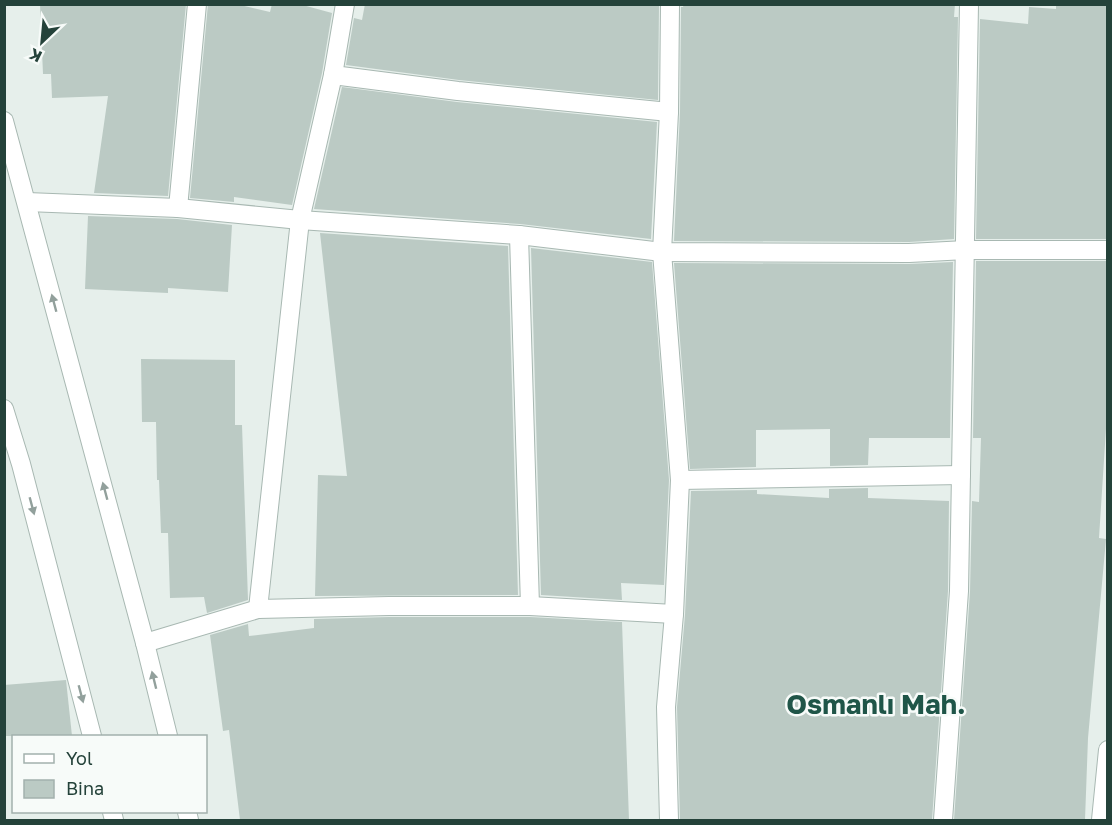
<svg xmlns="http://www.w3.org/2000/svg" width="1112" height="825" font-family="'Golos Text',sans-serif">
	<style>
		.building { fill: #bbcac4 }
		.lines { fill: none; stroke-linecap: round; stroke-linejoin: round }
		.minor-casing { stroke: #a8b8b2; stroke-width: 20 }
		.minor { stroke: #fff; stroke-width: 18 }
		.oneway { fill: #92a09c }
		.labels { text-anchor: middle; stroke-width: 5; stroke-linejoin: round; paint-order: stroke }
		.district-label { font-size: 27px; font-weight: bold; fill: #1f5548; stroke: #f7fbf9 }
	</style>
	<rect width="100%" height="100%" fill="#e6efeb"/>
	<g class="building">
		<polygon points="40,4 186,4 168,196 94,193 108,96 52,98 51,74 43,74"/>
		<polygon points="208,4 236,4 270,12 272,4 299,4 332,13 322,73 292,205 234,197 234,202 190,198"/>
		<polygon points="365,4 659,6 658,100 459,80 346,65 354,18 362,20"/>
		<polygon points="684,4 955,4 954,17 958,17 954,239 909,242 674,241 680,112 681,7 683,7"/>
		<polygon points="1056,4 1107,4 1107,239 976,239 980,19 1028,24 1029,7 1056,9"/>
		<polygon points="342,87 457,102 657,122 651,239 520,224 314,209"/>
		<polygon points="88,216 177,219 232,225 228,292 168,288 168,293 85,289"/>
		<polygon points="320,233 508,246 518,595 315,596 318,475 347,476"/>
		<polygon points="531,248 652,262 669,480 664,585 621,583 622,600 541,595"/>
		<polygon points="976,261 1107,261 1107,413 1099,538 1106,539 1088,738 1085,820 954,820 970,592 972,501 979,502 981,438 973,438"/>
		<polygon points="953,262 950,438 869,438 868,465 830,466 830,429 756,430 756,467 690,469 674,263 909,264"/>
		<polygon points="141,359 235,360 235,425 242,425 248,600 207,613 204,597 170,598 168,533 161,533 159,480 157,480 156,422 142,422"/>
		<polygon points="868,488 868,498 949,501 948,591 932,820 680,820 677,707 685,615 691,491 757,490 757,494 829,498 829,489"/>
		<polygon points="389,617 530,617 622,622 629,820 240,820 229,730 223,731 210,635 248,624 249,636 314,628 314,619"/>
		<polygon points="66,680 72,736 4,736 4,685"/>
	</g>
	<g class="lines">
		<g class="minor-casing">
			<g id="minor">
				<polyline points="333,75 458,91 669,112"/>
				<polyline points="4,121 145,643 168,736"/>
				<polyline points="27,202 178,208 300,220 519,235 662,252 909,253 966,250 1108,250"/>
				<polyline points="178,208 197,4"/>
				<polyline points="519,235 530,606"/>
				<polyline points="4,409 21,464 92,736"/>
				<polyline points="680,480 961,475"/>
				<polyline points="258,609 300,220 333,75 345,4"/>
				<polyline points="145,643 258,609 389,606 530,606 674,614"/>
				<polyline points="112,812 114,820"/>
				<polyline points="187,812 189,820"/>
				<polyline points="669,820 666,707 674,614 680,480 662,252 669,112 670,4"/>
				<polyline points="943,820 959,591 969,4"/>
				<polyline points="1101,820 1108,750"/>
			</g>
		</g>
		<use href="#minor" class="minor"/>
	</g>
	<defs><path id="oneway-solid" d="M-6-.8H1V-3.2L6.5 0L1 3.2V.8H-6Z" transform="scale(1.5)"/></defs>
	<g class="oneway">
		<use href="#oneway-solid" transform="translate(54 303) rotate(-105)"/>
		<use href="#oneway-solid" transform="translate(105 491) rotate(-105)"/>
		<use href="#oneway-solid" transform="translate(32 506) rotate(75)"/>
		<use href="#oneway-solid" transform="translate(154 680) rotate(-104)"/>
		<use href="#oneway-solid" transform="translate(81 694) rotate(75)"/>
	</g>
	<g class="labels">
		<g class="district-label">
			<text x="876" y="714">Osmanlı Mah.</text>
		</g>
	</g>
	<rect width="1112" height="825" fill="none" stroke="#24423a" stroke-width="12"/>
	<rect x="12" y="735" width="195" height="78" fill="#f7fbf9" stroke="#a3b1ad" stroke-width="1.5"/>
	<rect x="24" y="754" width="30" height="9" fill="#ffffff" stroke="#a3b1ad" stroke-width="1.5"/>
	<text x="66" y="765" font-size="18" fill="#24423a">Yol</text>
	<rect x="24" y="780" width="30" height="18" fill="#bbcac4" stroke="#a3b1ad" stroke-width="1.5"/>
	<text x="66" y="795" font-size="18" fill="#24423a">Bina</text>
	<g transform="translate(42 42) rotate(206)" stroke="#f7fbf9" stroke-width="4.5" paint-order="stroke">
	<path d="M0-4.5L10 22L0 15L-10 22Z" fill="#24423a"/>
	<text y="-9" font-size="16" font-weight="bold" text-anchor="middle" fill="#24423a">K</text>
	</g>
</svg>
